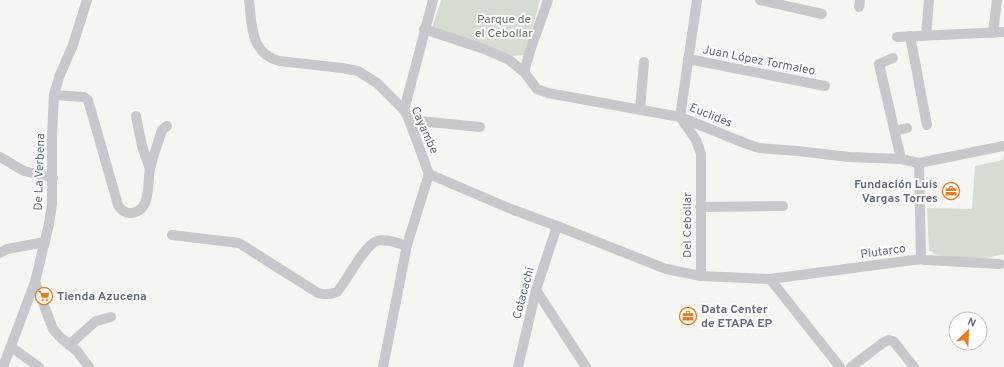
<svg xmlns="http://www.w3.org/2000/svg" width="1004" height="367" font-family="Overpass,sans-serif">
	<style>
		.green { fill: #d5ddd3 }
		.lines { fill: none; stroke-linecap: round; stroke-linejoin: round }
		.street { stroke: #c6c8cc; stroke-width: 10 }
		.labels { text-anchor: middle; stroke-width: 4; stroke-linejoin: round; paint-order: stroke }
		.park-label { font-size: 12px; fill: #637a64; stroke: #fff }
		.street-label { font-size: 12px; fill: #646e83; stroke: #fff }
		.poi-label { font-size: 12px; font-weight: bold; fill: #646e83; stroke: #fff; text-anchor: start }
	</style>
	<rect width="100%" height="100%" fill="#f5f6f2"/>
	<g class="green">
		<polygon points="441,0 540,0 525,55 511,56 432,28"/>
		<path d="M1004 156V255C997 254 992 258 986 258 969 260 953 258 936 255L929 250 927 208 972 209 975 166 1002 160Z"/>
	</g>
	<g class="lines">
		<g class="street">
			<path d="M249 0C252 25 250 53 279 61L342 68 358 71 377 83 404 110 409 120 429 174 407 245 383 367"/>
			<polyline points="697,0 680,117 696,140 701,154 701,276"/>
			<polyline points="760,0 822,14"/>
			<polyline points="859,7 860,0"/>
			<polyline points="424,29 484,49 509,60 524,72 537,89 548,93 680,117 747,144 759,148 771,149 798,151 849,157 901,159 919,163 1004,146"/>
			<polyline points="993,33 997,0"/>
			<polyline points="926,35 929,0"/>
			<polyline points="910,36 927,125"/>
			<polyline points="897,37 1004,32"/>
			<polyline points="893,58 879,64 901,159"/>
			<polyline points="688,59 825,86"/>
			<polyline points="524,72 531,48 548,0"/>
			<path d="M54 95 84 97 88 100 118 205C121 210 124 213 130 213 152 212 147 183 150 169 153 156 158 143 162 130L167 126"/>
			<polyline points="404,110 433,0"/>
			<polyline points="640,110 644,62"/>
			<polyline points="136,116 142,146 150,169"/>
			<polyline points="409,120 480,127"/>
			<polyline points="895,131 907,128"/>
			<polyline points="0,157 24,171 53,178"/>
			<polyline points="919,163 921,259"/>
			<polyline points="429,174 511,209 557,226 666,269 701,276 770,279 840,367"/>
			<polyline points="700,207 783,206"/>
			<path d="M172 235 239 243 318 293C325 295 330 295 337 292 347 281 364 245 377 241 386 238 398 244 407 245"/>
			<polyline points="0,253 7,249 45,242"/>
			<polyline points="770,279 921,259 926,260 1000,264"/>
			<polyline points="35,282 53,329 61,338 77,351 89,367"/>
			<polyline points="536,290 586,367"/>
			<polyline points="69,345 96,321 111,317"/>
			<polyline points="11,347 39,367"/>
			<polyline points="3,367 35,282 49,224 52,204 52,136 54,95 59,77 73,45 87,0"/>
			<polyline points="518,367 536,290 557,226"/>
			<polyline points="851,367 884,342 889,340 894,342 914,367"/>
		</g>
	</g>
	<defs>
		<g id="office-ring" transform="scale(0.9)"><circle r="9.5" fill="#fff" stroke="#e57e23" stroke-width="1.5"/><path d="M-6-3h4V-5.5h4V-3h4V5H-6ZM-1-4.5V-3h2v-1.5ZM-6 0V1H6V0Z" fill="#e57e23"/></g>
		<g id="supermarket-ring" transform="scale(0.9)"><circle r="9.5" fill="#fff" stroke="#e57e23" stroke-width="1.5"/><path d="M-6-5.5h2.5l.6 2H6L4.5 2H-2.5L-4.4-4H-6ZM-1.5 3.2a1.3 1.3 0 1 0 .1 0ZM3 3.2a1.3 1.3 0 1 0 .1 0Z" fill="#e57e23"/></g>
	</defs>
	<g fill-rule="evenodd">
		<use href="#office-ring" x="951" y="191"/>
		<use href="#supermarket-ring" x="44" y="296"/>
		<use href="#office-ring" x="688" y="316"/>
	</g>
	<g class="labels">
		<g class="park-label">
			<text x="504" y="23">Parque de<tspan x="504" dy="14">el Cebollar</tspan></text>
		</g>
		<g class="street-label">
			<text transform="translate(759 60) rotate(11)" y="4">Juan López Tormaleo</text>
			<text transform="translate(711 115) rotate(22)" y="4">Euclides</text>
			<text transform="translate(425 130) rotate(66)" y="4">Cayambe</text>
			<text transform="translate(39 172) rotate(-88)" y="4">De La Verbena</text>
			<text transform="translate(687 225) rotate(-90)" y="4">Del Cebollar</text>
			<text transform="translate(883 251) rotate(-8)" y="4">Plutarco</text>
			<text transform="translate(523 293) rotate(-75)" y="4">Cotacachi</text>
		</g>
		<g class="poi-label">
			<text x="938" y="188" text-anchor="end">Fundación Luis<tspan x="938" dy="14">Vargas Torres</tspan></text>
			<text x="57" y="300">Tienda Azucena</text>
			<text x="701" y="313">Data Center<tspan x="701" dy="14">de ETAPA EP</tspan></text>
		</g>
	</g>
	<g transform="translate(968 331) rotate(24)"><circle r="19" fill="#ffffff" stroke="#c1c5cd"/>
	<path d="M0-3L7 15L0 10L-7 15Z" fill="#e57e23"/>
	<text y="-6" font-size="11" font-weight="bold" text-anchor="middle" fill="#646e83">N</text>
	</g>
</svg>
